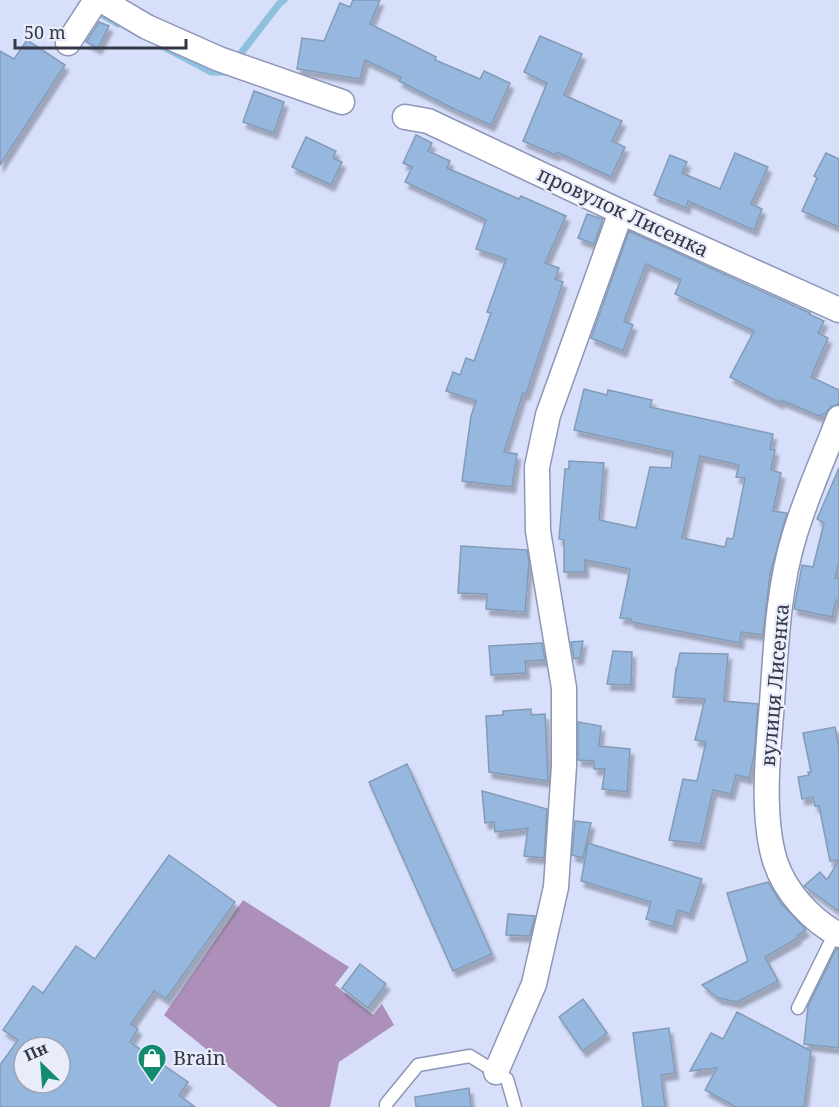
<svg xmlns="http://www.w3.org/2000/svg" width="839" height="1107" font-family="'Noto Serif',serif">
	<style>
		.forest { fill: #ac90b9 }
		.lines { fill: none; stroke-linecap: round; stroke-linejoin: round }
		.stream { stroke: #8dc1dd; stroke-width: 7 }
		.building { fill: #96b7de; stroke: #839bb7; stroke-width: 1.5; fill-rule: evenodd; filter: url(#shadow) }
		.lane-casing { stroke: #8d96b7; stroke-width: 15 }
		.street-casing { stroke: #8d96b7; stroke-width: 27 }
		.lane { stroke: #fff; stroke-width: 12 }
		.street { stroke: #fff; stroke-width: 24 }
		.labels { text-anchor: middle; stroke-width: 4.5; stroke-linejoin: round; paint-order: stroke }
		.street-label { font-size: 20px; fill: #343846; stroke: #e8ecfb }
		.poi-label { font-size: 20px; fill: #343846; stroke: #e8ecfb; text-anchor: start }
	</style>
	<defs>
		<filter id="shadow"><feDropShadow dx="3.5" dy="6" stdDeviation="1.5" flood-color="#0004"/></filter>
	</defs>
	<rect width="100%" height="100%" fill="#d7dffb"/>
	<polygon class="forest" points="243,900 349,967 335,985 373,1015 382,1004 394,1025 339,1062 330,1107 278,1107 164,1015"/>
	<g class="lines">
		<g class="stream">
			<polyline points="104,16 118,24"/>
			<polyline points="160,45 211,72 226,72"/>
			<polyline points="235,61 279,4 284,0"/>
		</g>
	</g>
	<g class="building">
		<polygon points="353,0 380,0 370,24 436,57 435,60 480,79 484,71 510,83 491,125 456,110 399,81 401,77 365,60 360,79 297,69 302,38 324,41 340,3 350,7"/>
		<polygon points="99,22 109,26 98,48 86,42"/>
		<polygon points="540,36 582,54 564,95 622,121 612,141 625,147 611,177 557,152 556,155 523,141 547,83 524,72"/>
		<polygon points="27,40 65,65 0,165 0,51 14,59"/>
		<polygon points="254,91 284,102 274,133 243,122"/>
		<polygon points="416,135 432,143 428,151 450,161 447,168 519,199 521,196 566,216 545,263 559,268 555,279 563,282 526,394 523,393 504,452 517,454 512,487 462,481 471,416 476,401 446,391 453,372 460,375 466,358 474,361 491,313 487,312 506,259 476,249 486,220 405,182 412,167 403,163"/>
		<polygon points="306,137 336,151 333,158 342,162 331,185 292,167"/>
		<polygon points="735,153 768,167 751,204 762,209 754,230 688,201 686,208 654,195 670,155 687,162 682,173 720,189"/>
		<polygon points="826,153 839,159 839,227 802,211 817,178 814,176"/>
		<polygon points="587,214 603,219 594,244 578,238"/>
		<polygon points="629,231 810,313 809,314 824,321 818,333 828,338 811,377 839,390 839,404 831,407 826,413 819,416 781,400 780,403 730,377 754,331 675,294 681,280 646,264 624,321 633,325 623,351 591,338"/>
		<path d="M584 389 607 395 608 390 652 400 650 407 773 434 770 449 775 450 771 470 781 473 773 511 787 513 770 574 763 635 741 632 740 643 631 622V619L620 618 630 569 585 560V572H564V540L559 539 565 469H569V461L604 463 599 520 636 528 650 467 671 468 673 452 574 430ZM700 456 739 465 736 477 745 478 733 539 727 538 725 547 682 538Z"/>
		<polygon points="839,468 839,562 835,578 839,578 839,601 836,600 832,617 794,609 802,565 813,567 824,523 817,519"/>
		<polygon points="461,546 527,550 529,562 525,612 486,609 487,594 458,593"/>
		<polygon points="583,641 580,658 574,659 571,642"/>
		<polygon points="542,643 545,660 525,661 526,673 491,675 489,646"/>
		<polygon points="613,651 632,652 631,685 607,684"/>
		<polygon points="680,653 728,654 724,701 758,704 754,756 749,778 736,775 731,794 713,790 701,844 669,840 683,779 697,781 706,742 695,740 705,699 673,697 676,668 677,668"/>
		<polygon points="531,709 531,715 545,714 548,781 489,772 486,716 503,715 503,711"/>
		<polygon points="578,722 601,726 599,746 630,749 627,792 602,789 605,769 594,769 594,761 578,760"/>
		<polygon points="835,727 839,747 839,911 804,886 820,872 827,880 839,860 830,861 819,806 815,806 813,797 802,799 798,777 809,775 808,772 811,772 803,733"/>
		<polygon points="407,764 492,954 453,971 369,782"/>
		<polygon points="482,791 547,809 544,858 524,856 528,828 495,832 494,822 485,823"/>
		<polygon points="575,821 591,823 583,858 572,855"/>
		<polygon points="588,843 702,879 690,914 678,910 673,927 646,919 651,902 581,881"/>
		<path d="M169 855 235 902 166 999 154 991 131 1024 138 1029 130 1042 188 1082 179 1095 195 1107H0V1065L18 1040 3 1030 33 986 43 993 76 946 95 959ZM24 1047H60V1083H24Z"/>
		<polygon points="768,882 781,903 806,930 797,936 798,938 765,957 778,981 737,1002 718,998 702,985 748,961 727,893"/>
		<polygon points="508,914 535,916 530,936 506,935"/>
		<polygon points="836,949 839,949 839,1048 804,1044 808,1006"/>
		<polygon points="360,964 386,984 368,1008 342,988"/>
		<polygon points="583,999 607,1033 583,1051 559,1017"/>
		<polygon points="737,1012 811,1051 804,1107 736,1107 705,1090 717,1068 690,1071 711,1033 723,1039"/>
		<polygon points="669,1028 675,1073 661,1075 665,1107 643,1107 633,1033"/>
		<polygon points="469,1088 471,1107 416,1107 415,1097"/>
	</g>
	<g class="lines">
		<g class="lane-casing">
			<g id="lane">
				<polyline points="798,1008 835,933"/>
				<polyline points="386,1107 386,1104 418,1065 470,1056 507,1079 515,1107"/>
			</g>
		</g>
		<g class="street-casing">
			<g id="street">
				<polyline points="101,0 147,27 219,59 342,102"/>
				<polyline points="68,43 96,0"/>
				<polyline points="405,117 428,121 621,212 839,310"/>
				<path d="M839 418C824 457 806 496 794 537 778 589 776 648 772 703 768 751 761 815 775 861 785 892 811 920 839 935"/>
				<polyline points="496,1072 534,984 556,887 564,766 564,688 538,531 537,467 548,415 621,212"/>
			</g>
		</g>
		<use href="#lane" class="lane"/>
		<use href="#street" class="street"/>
	</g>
	<defs>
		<g id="shop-pin" transform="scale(1.5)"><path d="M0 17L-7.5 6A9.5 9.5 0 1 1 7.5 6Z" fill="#138b6e" stroke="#e8ecfb"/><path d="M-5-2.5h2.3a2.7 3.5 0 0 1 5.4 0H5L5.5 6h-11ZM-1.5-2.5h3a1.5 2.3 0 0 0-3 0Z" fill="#fff"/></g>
	</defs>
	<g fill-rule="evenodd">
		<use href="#shop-pin" x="152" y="1058"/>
	</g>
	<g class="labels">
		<g class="street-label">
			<text transform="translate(623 212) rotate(25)" y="7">провулок Лисенка</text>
			<text transform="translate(775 685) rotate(-85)" y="7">вулиця Лисенка</text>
		</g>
		<g class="poi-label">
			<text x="173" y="1065">Brain</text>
		</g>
	</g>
	<g transform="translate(42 1065) rotate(335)"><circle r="28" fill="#e8ecfb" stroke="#a0a4b3" stroke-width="1.5"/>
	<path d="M0-4.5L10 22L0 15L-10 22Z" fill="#138b6e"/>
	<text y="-9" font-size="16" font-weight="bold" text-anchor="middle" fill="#343846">Пн</text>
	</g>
	<path d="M15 39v9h171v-9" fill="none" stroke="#343846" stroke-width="3"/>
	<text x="24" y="39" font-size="18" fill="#343846" stroke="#e8ecfb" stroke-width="4.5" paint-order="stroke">50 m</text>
</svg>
